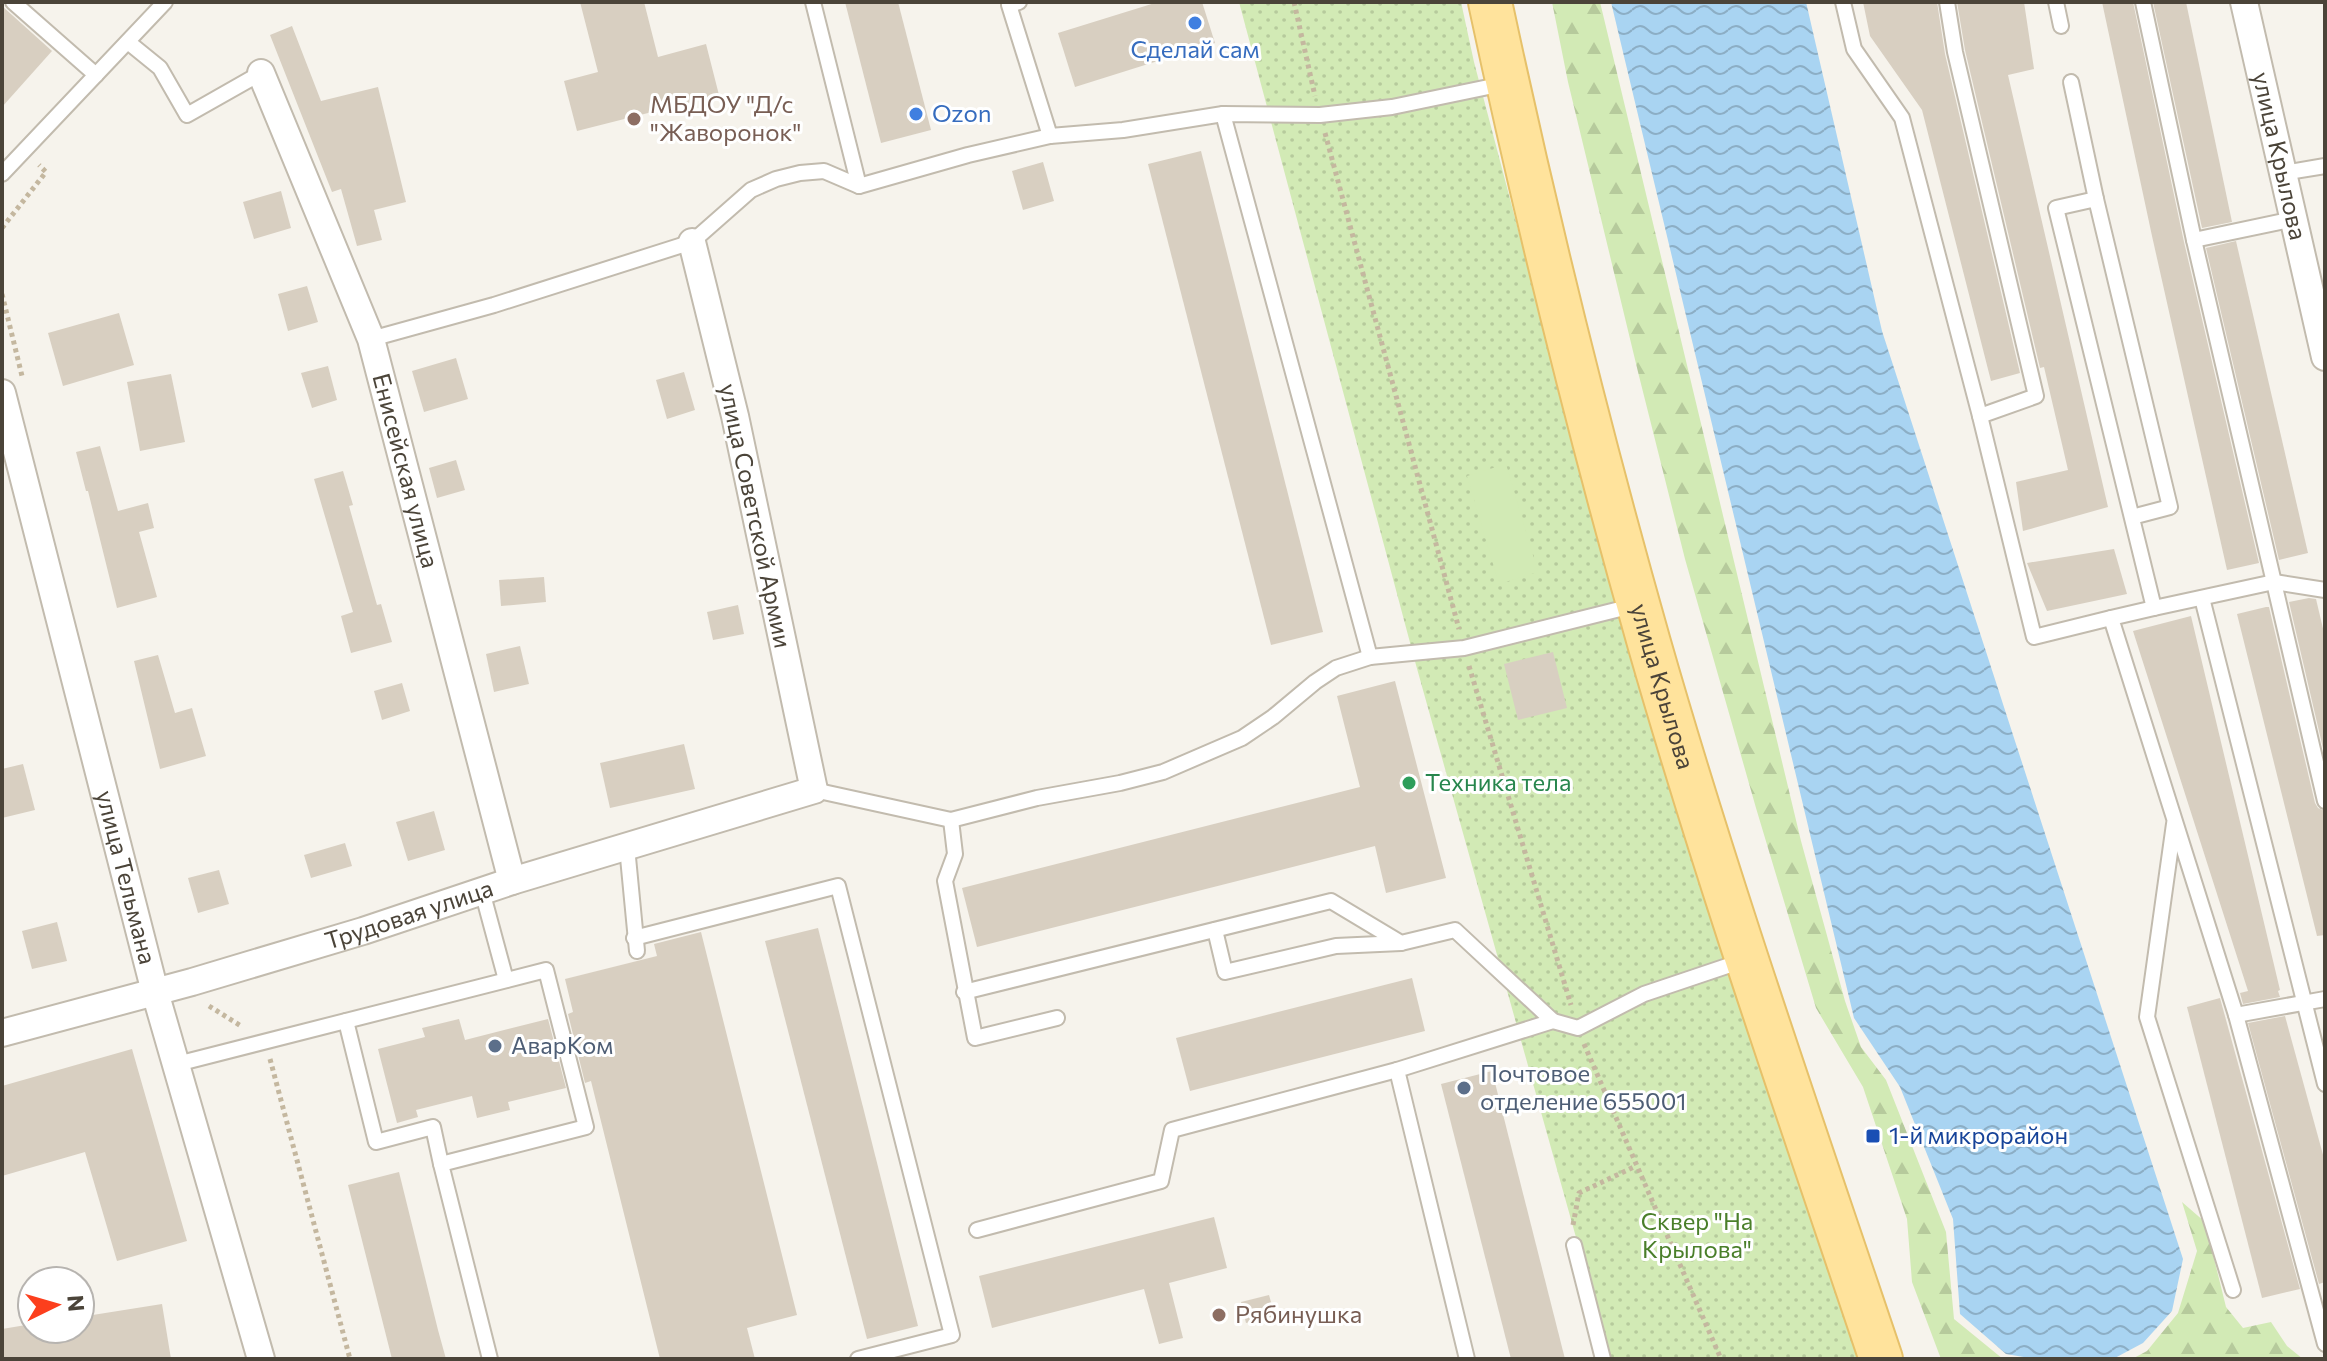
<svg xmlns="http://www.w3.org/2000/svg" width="2327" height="1361" font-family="Commissioner,sans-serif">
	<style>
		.forest { fill: url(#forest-firs) }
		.park { fill: url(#park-dots) }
		.pitch { fill: #d2eab5 }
		.water { fill: url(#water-waves) }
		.building { fill: #d8cfc1 }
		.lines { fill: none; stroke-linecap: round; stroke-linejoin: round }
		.lane-casing { stroke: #c2bbae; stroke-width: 18 }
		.street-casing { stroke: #c2bbae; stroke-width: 30 }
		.primary-casing { stroke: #e6c16a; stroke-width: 46 }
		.path { stroke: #c4b79f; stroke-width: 5; stroke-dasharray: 4 4; stroke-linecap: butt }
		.lane { stroke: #fff; stroke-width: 14 }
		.street { stroke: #fff; stroke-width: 26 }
		.primary { stroke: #ffe39c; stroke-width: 42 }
		.shop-dot { fill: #3f7fe0; stroke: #fff; stroke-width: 3 }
		.education-dot { fill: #8d6e63; stroke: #fff; stroke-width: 3 }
		.leisure-dot { fill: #2e9e5b; stroke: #fff; stroke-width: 3 }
		.service-dot { fill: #5c6f8a; stroke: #fff; stroke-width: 3 }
		.transit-dot { fill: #1a4fb4; stroke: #fff; stroke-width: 3 }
		.labels { text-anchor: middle; stroke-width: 6; stroke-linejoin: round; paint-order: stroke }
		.shop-label { font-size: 24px; fill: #366cbe; stroke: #fff }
		.education-label { font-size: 24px; fill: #785e54; stroke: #fff; text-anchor: start }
		.street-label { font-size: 24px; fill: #4b4439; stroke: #fff }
		.leisure-label { font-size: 24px; fill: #27864d; stroke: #fff; text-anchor: start }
		.service-label { font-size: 24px; fill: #4e5e75; stroke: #fff; text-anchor: start }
		.transit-label { font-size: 24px; fill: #164399; stroke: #fff; text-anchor: start }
		.park-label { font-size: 24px; fill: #4a7f2a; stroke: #fff }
	</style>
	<defs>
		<pattern id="forest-firs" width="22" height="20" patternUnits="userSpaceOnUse" patternTransform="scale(2)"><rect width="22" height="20" fill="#d2eab5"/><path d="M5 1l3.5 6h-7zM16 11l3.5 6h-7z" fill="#b6ca9c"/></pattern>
		<pattern id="park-dots" width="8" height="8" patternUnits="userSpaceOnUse" patternTransform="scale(2)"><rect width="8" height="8" fill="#d2eab5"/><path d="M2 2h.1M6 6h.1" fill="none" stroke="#b6ca9c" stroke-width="1.8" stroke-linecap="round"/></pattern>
		<pattern id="water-waves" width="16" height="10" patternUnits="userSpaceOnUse" patternTransform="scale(2)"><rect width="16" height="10" fill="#a9d4f2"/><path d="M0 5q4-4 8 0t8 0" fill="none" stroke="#8caec5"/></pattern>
	</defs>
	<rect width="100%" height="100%" fill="#f6f3ec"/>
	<g class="forest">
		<polygon points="1552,2 1600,2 1801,841 1845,1001 1861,1047 1886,1080 1946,1232 1954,1319 2003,1359 1941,1359 1912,1282 1907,1219 1863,1087 1816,1008 1756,808 1685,559 1639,376 1568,82"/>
		<polygon points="2182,1202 2205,1222 2226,1307 2243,1328 2271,1322 2287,1346 2303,1359 2132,1359 2147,1351 2178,1313 2197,1251"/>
	</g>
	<polygon class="park" points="1239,2 1461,2 1474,62 1611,583 1861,1359 1610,1359 1416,665"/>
	<polygon class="pitch" points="1506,464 1538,572 1499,584 1467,476"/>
	<polygon class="water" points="1611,2 1806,2 1882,331 2183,1259 2172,1311 2143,1343 2113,1359 2036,1359 2006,1354 1960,1314 1953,1219 1900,1087 1854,1018"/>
	<g class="building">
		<polygon points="580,2 644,2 658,57 706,44 719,95 577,131 564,81 598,72"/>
		<polygon points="845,2 898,2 931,130 881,143"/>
		<polygon points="1158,2 1202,2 1215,43 1075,87 1058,33"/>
		<polygon points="1863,2 1937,2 1945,54 2020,373 1991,381 1922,110 1870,36"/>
		<polygon points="1957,2 2024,2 2034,69 2008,75 2108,507 2023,531 2016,482 2068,470 2044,367 2040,368 1965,50"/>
		<polygon points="2102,2 2133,2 2184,242 2259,563 2227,570 2152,236"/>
		<polygon points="2153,2 2186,2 2232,222 2202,228"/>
		<polygon points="2,6 52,51 2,107"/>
		<polygon points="292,26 321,101 378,87 406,202 374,210 382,240 357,246 341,189 332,192 270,35"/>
		<polygon points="1201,151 1323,632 1271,645 1148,164"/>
		<polygon points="1043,162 1054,201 1023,210 1012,171"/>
		<polygon points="281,191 291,228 254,239 243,202"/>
		<polygon points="2236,241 2308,553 2279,560 2206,248"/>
		<polygon points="307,286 318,322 288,331 278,294"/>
		<polygon points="119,313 134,365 63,386 48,333"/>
		<polygon points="456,358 468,399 424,412 412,371"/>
		<polygon points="328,366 337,400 312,408 301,373"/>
		<polygon points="684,372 695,410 667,419 656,380"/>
		<polygon points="171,374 185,442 140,451 127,382"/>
		<polygon points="100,446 118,511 148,503 154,528 139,532 157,597 117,608 88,491 86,491 76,452"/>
		<polygon points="456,460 465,490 437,498 429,468"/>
		<polygon points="343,471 353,505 349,506 377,605 381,604 392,642 351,653 341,616 353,612 314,479"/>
		<polygon points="2114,549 2127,594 2047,611 2027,563"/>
		<polygon points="544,577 546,602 501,606 499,580"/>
		<polygon points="2309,598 2316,599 2325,637 2325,757 2289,602"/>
		<polygon points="738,605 744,634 713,640 707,612"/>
		<polygon points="2266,607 2269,607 2315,803 2318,808 2325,811 2325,935 2317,936 2237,614"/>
		<polygon points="2191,616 2280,990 2278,991 2280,997 2243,1004 2240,993 2248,991 2133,631"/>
		<polygon points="520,646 529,684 494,692 486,654"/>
		<polygon points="1553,652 1567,708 1518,720 1504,664"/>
		<polygon points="158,655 175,713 192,708 206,756 160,769 134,661"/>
		<polygon points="1395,681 1446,878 1386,893 1375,846 977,947 962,888 1360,787 1337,696"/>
		<polygon points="402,683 410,711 382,720 374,691"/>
		<polygon points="684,744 695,789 610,808 600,763"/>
		<polygon points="23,764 35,810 2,818 2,769"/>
		<polygon points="434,811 445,850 408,861 396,822"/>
		<polygon points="345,843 352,866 311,878 304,855"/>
		<polygon points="219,870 229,904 198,913 188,878"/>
		<polygon points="57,922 67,961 32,969 22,931"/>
		<polygon points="818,928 918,1326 867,1339 765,941"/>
		<polygon points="701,932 797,1315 747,1328 755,1359 660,1359 591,1081 585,1083 568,1014 573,1012 565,979 657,956 654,944"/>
		<polygon points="1412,978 1425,1031 1190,1091 1176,1038"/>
		<polygon points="2220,998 2300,1289 2262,1298 2187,1007"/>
		<polygon points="2285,1016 2325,1162 2325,1282 2319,1284 2248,1023"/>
		<polygon points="459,1019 465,1040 548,1019 566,1088 508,1102 510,1110 477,1118 472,1096 416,1110 418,1117 397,1123 378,1049 425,1037 422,1028"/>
		<polygon points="132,1049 187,1241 117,1261 85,1152 2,1176 2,1086"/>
		<polygon points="1492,1071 1565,1359 1511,1359 1441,1084"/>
		<polygon points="399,1172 438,1330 446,1359 392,1359 348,1185"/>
		<polygon points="1214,1217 1227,1268 1169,1283 1183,1338 1159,1344 1144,1289 992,1328 979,1276"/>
		<polygon points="1269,1295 1275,1316 1246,1323 1241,1302"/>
		<polygon points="162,1304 171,1359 2,1359 2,1329 32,1324 32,1329 80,1329 80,1317"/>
	</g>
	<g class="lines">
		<g class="lane-casing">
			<g id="lane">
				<polyline points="13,2 96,75"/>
				<polyline points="813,2 859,186"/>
				<polyline points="1019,2 1009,5 1050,136"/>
				<polyline points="1843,2 1854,49 1902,118 1980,416"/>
				<polyline points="1947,2 1955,52 2036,396 1980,416 2034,637 2111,618"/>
				<polyline points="2056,2 2061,26"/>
				<polyline points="2143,2 2194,240 2325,801"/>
				<polyline points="128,42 160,68 187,115 261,73"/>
				<polyline points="2071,82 2096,199"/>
				<polyline points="1223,114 1370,657"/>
				<polyline points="2283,173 2325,166"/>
				<polyline points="2,174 165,2"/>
				<polyline points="2194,240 2294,219"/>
				<polyline points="371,339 494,305 692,242 751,190 776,179 800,173 824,171 859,186 968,155 1050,136 1123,130 1223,114 1320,115 1392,107 1503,84"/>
				<polyline points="2132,517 2170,507 2096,199 2056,208 2154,608 2274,582 2325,590"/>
				<polyline points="2202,598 2325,1084"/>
				<polyline points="2154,608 2111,618 2236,1015 2325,999"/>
				<polyline points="814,790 951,820 1037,798 1120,783 1163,772 1242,738 1273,717 1315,682 1336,668 1370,657 1464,648 1636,605"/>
				<polyline points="951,820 955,854 945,881 975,1038 1057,1018"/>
				<polyline points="2174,824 2147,1017 2233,1290"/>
				<polyline points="627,847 637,951"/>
				<polyline points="482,891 506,980"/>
				<polyline points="1215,930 1225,972 1336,946 1401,943"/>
				<polyline points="634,938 838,886 952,1335 858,1359"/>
				<polyline points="964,992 1331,901 1401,943 1455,930 1553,1021"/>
				<polyline points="2236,1015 2325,1344"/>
				<polyline points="346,1021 376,1142 433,1127 441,1164"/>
				<polyline points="177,1064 546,970 586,1127 441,1164 490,1359"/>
				<polyline points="977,1230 1161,1181 1172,1130 1397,1070"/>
				<polyline points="1574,1245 1603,1359"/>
				<polyline points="1467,1359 1397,1070 1553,1021 1578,1028 1644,994 1745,960"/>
			</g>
		</g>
		<g class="street-casing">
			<g id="street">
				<path id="s1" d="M2244 2 2325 357"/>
				<path id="s2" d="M261 73 371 339 512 881"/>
				<path id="s3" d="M2 393 155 992 261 1359"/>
				<path id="s4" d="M2 1033 192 982 363 931 512 881 814 790 735 416 692 242"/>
			</g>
		</g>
		<g class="primary-casing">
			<g id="primary">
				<path id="s5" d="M1490 2C1536 217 1589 432 1649 643 1718 884 1801 1121 1881 1359"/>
			</g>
		</g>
		<g class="path">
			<polyline points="1294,2 1315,96"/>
			<polyline points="1325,133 1459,629"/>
			<polyline points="2,228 46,172 39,165"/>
			<polyline points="2,294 22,376"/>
			<polyline points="1469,666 1571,1005"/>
			<polyline points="209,1006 241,1026"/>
			<polyline points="1584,1044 1721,1359"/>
			<polyline points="270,1059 350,1359"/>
			<polyline points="1573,1225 1579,1193 1636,1166"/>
		</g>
		<use href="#lane" class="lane"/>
		<use href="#street" class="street"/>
		<use href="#primary" class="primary"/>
	</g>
	<g class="shop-dot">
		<circle cx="1195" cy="23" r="8"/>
		<circle cx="916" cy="114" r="8"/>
	</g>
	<g class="education-dot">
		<circle cx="634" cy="119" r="8"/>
		<circle cx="1219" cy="1315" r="8"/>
	</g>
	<circle class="leisure-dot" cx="1409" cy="783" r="8"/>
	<g class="service-dot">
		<circle cx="495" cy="1046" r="8"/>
		<circle cx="1464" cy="1088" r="8"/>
	</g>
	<rect class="transit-dot" x="1865" y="1128" width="16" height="16" rx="4"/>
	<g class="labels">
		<g class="shop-label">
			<text x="1195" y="58">Сделай сам</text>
			<text x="932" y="122" text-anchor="start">Ozon</text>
		</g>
		<g class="education-label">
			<text x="650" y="113">МБДОУ "Д/с<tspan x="650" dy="28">"Жаворонок"</tspan></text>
			<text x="1235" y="1323">Рябинушка</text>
		</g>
		<g class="street-label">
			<text dy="8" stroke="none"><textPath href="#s1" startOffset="158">улица Крылова</textPath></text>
			<text dy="8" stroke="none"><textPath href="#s2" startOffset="424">Енисейская улица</textPath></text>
			<text transform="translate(755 516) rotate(78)" y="8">улица Советской Армии</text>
			<text dy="8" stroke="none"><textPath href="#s5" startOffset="706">улица Крылова</textPath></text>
			<text dy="8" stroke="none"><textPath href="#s3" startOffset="500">улица Тельмана</textPath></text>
			<text dy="8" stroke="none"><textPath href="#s4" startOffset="424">Трудовая улица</textPath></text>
		</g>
		<g class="leisure-label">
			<text x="1425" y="791">Техника тела</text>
		</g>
		<g class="service-label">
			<text x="511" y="1054">АварКом</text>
			<text x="1480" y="1082">Почтовое<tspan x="1480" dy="28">отделение 655001</tspan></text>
		</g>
		<g class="transit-label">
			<text x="1889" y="1144">1-й микрорайон</text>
		</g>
		<g class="park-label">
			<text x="1697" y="1230">Сквер "На<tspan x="1697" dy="28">Крылова"</tspan></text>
		</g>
	</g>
	<rect width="2327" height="1361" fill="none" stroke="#4b4439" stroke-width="8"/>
	<g transform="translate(56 1305) rotate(85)"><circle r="38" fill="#ffffff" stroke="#b7b4b0" stroke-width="2"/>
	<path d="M0-6L14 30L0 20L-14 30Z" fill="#fc3f1d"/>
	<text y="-12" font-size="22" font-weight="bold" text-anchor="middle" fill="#4b4439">N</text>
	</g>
</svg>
